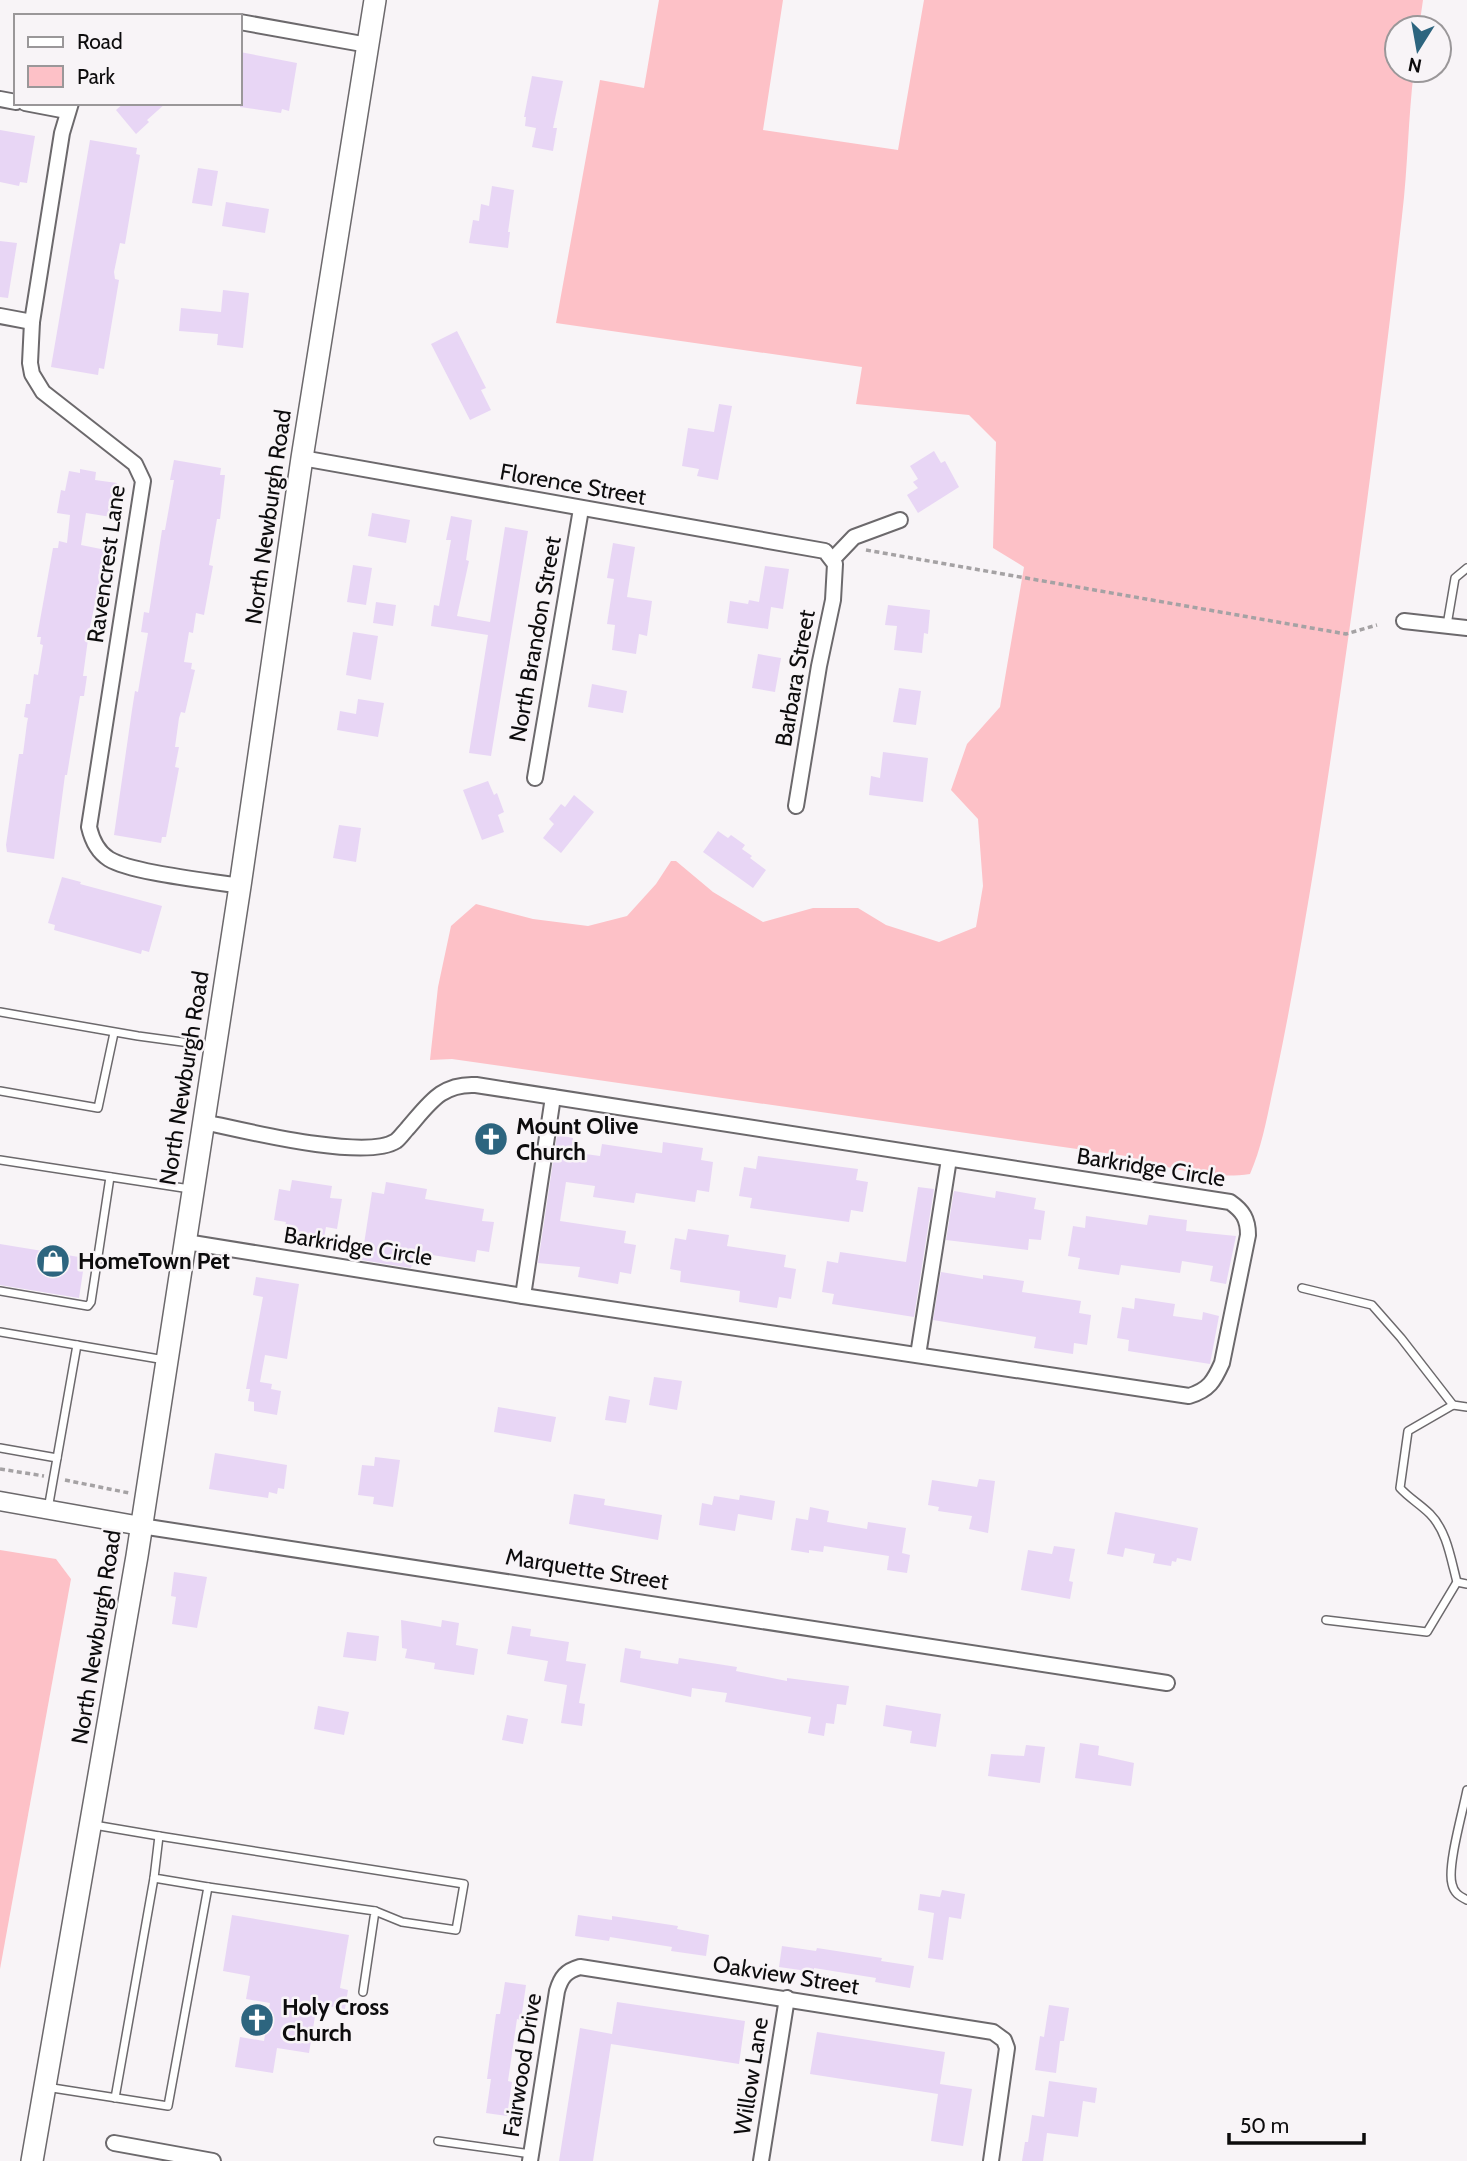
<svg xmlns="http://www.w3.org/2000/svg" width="1467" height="2161" font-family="Cabin,sans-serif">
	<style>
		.green { fill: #fdc1c7 }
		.building { fill: #e8d6f5 }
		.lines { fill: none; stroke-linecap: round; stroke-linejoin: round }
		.service-casing { stroke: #6c696c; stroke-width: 10 }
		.minor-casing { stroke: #6c696c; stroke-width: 18 }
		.tertiary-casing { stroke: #6c696c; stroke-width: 21 }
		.secondary-casing { stroke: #6c696c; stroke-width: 24 }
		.path { stroke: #a5a2a4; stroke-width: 3.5; stroke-dasharray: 5 3.5; stroke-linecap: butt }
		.service { stroke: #fff; stroke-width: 7 }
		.minor { stroke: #fff; stroke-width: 14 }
		.tertiary { stroke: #fff; stroke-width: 18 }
		.secondary { stroke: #fff; stroke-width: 21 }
		.labels { text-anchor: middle; stroke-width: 5; stroke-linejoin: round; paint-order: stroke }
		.street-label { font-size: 23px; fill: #0d0c0d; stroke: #f8f4f7 }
		.poi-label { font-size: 23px; font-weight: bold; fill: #0d0c0d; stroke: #f8f4f7; text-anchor: start }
	</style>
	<rect width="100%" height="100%" fill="#f8f4f7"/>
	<g class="green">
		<path d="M659 0H783L763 130 898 150 924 0H1423L1419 28H1397V70H1414C1408 118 1408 167 1402 216 1378 429 1349 643 1316 855 1304 928 1292 999 1277 1071 1269 1105 1264 1142 1250 1174 1208 1180 1167 1167 1126 1156L452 1059 430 1060 438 987 451 926 476 904 533 919 588 926 627 916 656 884 671 861H676L713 892 763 922 813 908H858L886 925 939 942 976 927 983 886 978 819 951 790 967 744 1000 707 1024 567 993 548 996 442 969 415 856 404 862 367 556 323 600 80 644 88Z"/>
		<polygon points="0,1550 56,1559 71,1579 0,1969"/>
	</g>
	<g class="building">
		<polygon points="240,52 297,63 289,111 282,109 281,113 240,107"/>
		<polygon points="532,76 563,81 553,128 557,128 553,151 532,147 536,128 525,126 526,117 524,117"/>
		<polygon points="124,103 166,103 147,120 149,122 136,134 116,110"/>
		<polygon points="0,130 35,136 27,183 20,182 19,186 0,182"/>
		<polygon points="90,140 137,148 136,154 140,155 125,244 120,243 114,272 115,279 119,280 104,369 99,368 98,375 51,367"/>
		<polygon points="198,168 218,171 212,206 192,203"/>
		<polygon points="492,186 514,190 508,232 510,232 508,248 469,243 473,220 479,221 481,204 489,206"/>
		<polygon points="226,202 269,209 265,233 222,226"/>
		<polygon points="0,241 17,243 8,298 0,297"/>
		<polygon points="223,290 249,293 243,348 217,345 218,334 179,331 181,308 221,312"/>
		<polygon points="457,331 486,388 481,390 491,410 470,420 431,344"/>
		<polygon points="719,404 732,406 718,480 697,476 699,469 682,466 688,428 714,432"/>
		<polygon points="934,451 941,463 945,461 959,487 918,513 907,495 918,488 913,482 918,479 910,466"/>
		<polygon points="174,460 221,468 220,475 225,475 220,519 217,519 209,565 213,566 204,615 196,613 193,633 189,632 184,662 192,663 191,669 195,670 185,713 181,712 179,718 175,747 179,747 175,767 179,768 166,837 162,837 161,843 114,835 132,710 135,691 138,692 148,633 141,632 144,612 149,613 162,530 165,530 174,480 170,480"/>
		<polygon points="80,469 96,472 95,480 117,483 111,517 86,513 81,545 106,550 89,632 83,676 87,676 84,696 80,696 67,775 65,775 54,859 7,852 6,845 19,754 23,754 27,723 28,718 24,717 26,704 30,704 34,674 38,675 43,645 40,644 41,637 37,637 53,548 58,548 59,541 67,543 70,515 57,513 61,490 65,491 69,471 80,473"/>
		<polygon points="372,513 410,520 406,543 368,536"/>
		<polygon points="451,516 472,520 466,560 469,561 457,616 490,622 505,527 528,531 491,756 469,753 488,635 431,626 434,605 439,606 451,540 446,540"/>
		<polygon points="613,543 635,547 627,597 652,601 647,636 639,634 636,654 612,650 615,625 607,624 614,579 607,578"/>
		<polygon points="353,565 372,568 366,605 347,602"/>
		<polygon points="765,566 789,569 783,609 771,607 768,629 727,623 730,601 748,604 749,600 759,602"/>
		<polygon points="376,602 396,605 393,626 373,623"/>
		<polygon points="888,605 930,610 928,634 924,633 922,653 894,650 897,626 885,625"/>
		<polygon points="353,632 378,636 371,680 346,675"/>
		<polygon points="758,654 781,658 775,692 752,688"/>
		<polygon points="592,684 627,691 623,713 588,707"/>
		<polygon points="899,688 921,691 916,725 893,722"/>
		<polygon points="358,699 384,703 378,737 337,730 340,711 356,714"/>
		<polygon points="883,752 928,758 923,802 869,795 871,776 880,778"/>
		<polygon points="488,781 494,795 497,793 504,812 498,815 504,832 482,840 463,790"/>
		<polygon points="574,795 594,812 561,853 543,838 554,824 549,819 561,804 565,807"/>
		<polygon points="339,825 361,828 356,862 333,858"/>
		<polygon points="718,831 728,838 731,835 745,845 742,849 752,856 750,858 766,870 753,888 703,852"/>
		<polygon points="62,877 81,882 80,884 162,906 149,952 142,950 141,954 54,930 55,925 48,923"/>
		<polygon points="557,1135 573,1138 571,1152 600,1156 602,1144 662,1153 663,1142 703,1148 701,1160 713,1162 709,1192 697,1190 695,1202 636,1193 634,1203 593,1197 595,1186 566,1182 560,1221 626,1231 624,1243 636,1245 631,1274 620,1272 618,1284 578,1277 580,1267 538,1263"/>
		<polygon points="758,1156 858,1169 856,1180 868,1182 863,1212 851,1210 849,1222 750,1208 752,1198 739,1196 744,1167 756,1169"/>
		<polygon points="292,1180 332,1186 330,1198 342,1199 337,1229 326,1227 324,1238 284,1232 286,1222 274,1220 279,1189 290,1191"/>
		<polygon points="386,1182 427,1189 425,1199 484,1209 482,1221 494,1222 489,1252 477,1250 475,1262 414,1252 411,1268 349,1258 351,1242 364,1244 372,1192 384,1194"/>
		<polygon points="918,1187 934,1189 914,1317 832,1304 834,1294 822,1292 827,1261 838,1263 840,1252 906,1262"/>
		<polygon points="954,1191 995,1198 996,1191 1036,1198 1034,1209 1045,1211 1041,1240 1029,1239 1028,1250 946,1240"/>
		<polygon points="1149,1215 1187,1220 1186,1231 1236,1236 1226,1284 1210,1281 1213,1266 1182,1261 1180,1273 1121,1265 1119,1275 1078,1269 1080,1258 1068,1256 1073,1226 1085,1228 1086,1216 1147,1225"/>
		<polygon points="688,1229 729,1235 727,1246 786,1255 784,1267 796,1269 791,1299 779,1297 777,1308 739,1302 740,1291 680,1282 681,1271 670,1269 675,1238 686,1240"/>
		<polygon points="0,1244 85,1258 79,1298 0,1285"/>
		<polygon points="941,1272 983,1279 983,1275 1024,1281 1022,1292 1081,1301 1079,1313 1091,1315 1087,1345 1074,1343 1073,1354 1034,1348 1036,1337 933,1320"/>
		<polygon points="256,1277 299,1284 287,1359 265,1355 260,1382 272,1384 271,1389 281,1391 277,1415 254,1411 254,1402 248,1401 250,1389 246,1389 263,1297 253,1295"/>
		<polygon points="1135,1298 1175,1304 1173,1316 1202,1320 1203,1312 1219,1316 1210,1364 1128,1351 1129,1340 1117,1338 1122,1307 1134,1309"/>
		<polygon points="654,1377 682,1381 677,1410 649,1405"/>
		<polygon points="609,1396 630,1400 626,1423 605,1420"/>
		<polygon points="498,1407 556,1417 551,1442 494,1432"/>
		<polygon points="215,1453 287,1465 284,1489 278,1488 277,1494 269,1492 268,1498 209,1489"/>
		<polygon points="375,1457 400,1460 393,1507 373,1504 374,1497 358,1495 362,1465 374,1466"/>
		<polygon points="979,1479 995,1481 988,1533 969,1529 972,1516 938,1511 939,1507 928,1505 932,1480 977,1487"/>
		<polygon points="574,1494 605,1499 604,1505 662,1515 658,1540 569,1524"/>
		<polygon points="740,1495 775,1501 772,1520 738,1514 735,1531 699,1525 702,1503 712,1505 714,1496 739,1500"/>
		<polygon points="810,1507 829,1511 827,1522 867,1529 868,1522 906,1528 902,1553 910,1555 907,1573 887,1570 889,1556 824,1546 823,1552 809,1550 809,1553 791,1550 796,1518 808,1520"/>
		<polygon points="1115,1512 1198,1528 1191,1561 1177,1558 1176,1562 1172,1561 1171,1566 1153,1563 1155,1554 1125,1548 1123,1557 1107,1554"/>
		<polygon points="1054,1546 1075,1549 1069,1581 1073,1582 1070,1599 1021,1590 1028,1550 1052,1554"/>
		<polygon points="174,1572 207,1577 197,1628 172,1624 176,1597 171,1596"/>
		<polygon points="401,1620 441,1627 442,1620 459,1623 456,1645 478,1649 474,1675 434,1669 435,1663 405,1658 407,1649 402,1648"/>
		<polygon points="512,1626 531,1629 530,1636 569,1642 566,1661 586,1664 579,1703 585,1704 582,1726 561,1723 567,1685 544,1681 548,1661 507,1654"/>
		<polygon points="347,1632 379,1636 376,1661 343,1657"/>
		<polygon points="625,1648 641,1651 640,1658 678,1664 679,1658 737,1667 736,1671 787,1681 787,1678 849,1686 846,1705 837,1704 834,1724 826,1723 824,1736 808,1733 811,1717 725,1702 727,1693 692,1688 691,1697 620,1682"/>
		<polygon points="886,1705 941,1714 936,1747 910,1743 912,1731 883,1726"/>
		<polygon points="318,1706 349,1712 344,1735 314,1729"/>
		<polygon points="507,1715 528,1719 523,1744 502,1740"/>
		<polygon points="1080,1743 1099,1746 1098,1755 1134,1763 1131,1786 1075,1778"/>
		<polygon points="1026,1745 1045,1747 1040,1783 988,1776 991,1754 1024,1756"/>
		<polygon points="942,1890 965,1894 961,1919 949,1917 943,1960 928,1958 934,1913 918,1910 920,1894 940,1897"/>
		<polygon points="232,1915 349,1935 340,1988 348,1990 345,2009 317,2004 309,2053 277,2048 273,2073 235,2067 240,2037 264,2041 270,2003 246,1999 250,1976 223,1971"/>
		<polygon points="578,1915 612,1920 612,1916 678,1926 677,1929 709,1935 706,1956 671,1951 672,1947 610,1937 609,1941 575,1936"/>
		<polygon points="782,1946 816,1951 817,1948 882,1958 881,1961 914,1966 910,1988 875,1982 876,1978 814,1968 814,1972 779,1967"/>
		<polygon points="505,1982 526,1985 521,2020 517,2019 508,2081 512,2082 507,2116 486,2113 491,2079 487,2079 496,2014 500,2014"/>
		<polygon points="617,2002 745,2021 739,2064 611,2044 593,2161 559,2161 580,2028 612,2034"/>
		<polygon points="1049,2005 1069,2008 1064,2041 1060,2041 1056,2073 1035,2070 1040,2036 1044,2037"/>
		<polygon points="817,2032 945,2052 940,2084 972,2089 963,2146 931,2141 938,2094 810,2074"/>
		<polygon points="1049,2081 1097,2088 1095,2103 1083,2101 1078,2137 1047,2133 1043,2161 1022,2161 1025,2142 1028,2142 1032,2115 1044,2117"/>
	</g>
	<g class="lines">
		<g class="service-casing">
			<g id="service">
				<polyline points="1447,625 1455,578 1467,568"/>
				<polyline points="0,1012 138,1036 212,1046"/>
				<polyline points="0,1091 98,1108 114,1033"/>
				<polyline points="0,1160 190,1189"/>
				<polyline points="1302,1288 1372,1305 1401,1338 1453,1405 1467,1407"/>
				<polyline points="0,1291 88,1306 91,1302 110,1177"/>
				<polyline points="0,1332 165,1360"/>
				<path d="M1453 1405 1408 1431 1400 1488C1409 1498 1420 1504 1430 1514 1447 1531 1451 1560 1457 1582L1467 1584"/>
				<polyline points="0,1448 57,1458"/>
				<polyline points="48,1509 77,1345"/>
				<polyline points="1326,1620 1427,1632 1457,1582"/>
				<path d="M1467 1790C1463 1811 1447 1866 1452 1884 1454 1893 1459 1896 1467 1900"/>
				<polyline points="94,1825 159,1836 154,1878 208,1887"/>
				<polyline points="159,1836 464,1884 456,1930 402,1922 375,1911"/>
				<polyline points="46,2087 168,2106 208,1887 375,1911 363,1992"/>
				<polyline points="115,2098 154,1878"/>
				<polyline points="438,2141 531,2154"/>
			</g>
		</g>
		<g class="minor-casing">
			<g id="minor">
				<polyline points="240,22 368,45"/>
				<polyline points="0,99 16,102"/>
				<polyline points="25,103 67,111"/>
				<path d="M71 103 62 133 32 322 30 363 32 374 43 392 135 464 143 481 89 827C92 840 98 852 109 859 132 873 211 881 240 886"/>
				<polyline points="0,316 32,322"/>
				<polyline points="302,458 825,551 835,564 833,600 819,666 796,806"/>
				<polyline points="833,559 854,537 900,520"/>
				<polyline points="1404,621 1467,628"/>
				<polyline points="535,778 581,509"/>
				<path d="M186 1242 523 1296 1189 1396C1209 1390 1214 1381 1222 1363L1248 1235C1248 1219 1243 1211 1230 1202L476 1085C441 1083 429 1104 407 1129 404 1132 400 1138 396 1141 365 1161 242 1130 204 1122"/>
				<polyline points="523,1296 553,1097"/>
				<polyline points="918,1355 949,1159"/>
				<polyline points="141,1526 1167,1683"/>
				<polyline points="114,2143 213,2161"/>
				<path d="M530 2161 557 1991C561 1977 566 1971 580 1967L993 2032 1004 2040 1007 2048 991 2161"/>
				<polyline points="761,2161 787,1998"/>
			</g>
		</g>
		<g class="tertiary-casing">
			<polyline id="tertiary" points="0,1501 141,1526"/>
		</g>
		<g class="secondary-casing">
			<polyline id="secondary" points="32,2161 137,1556 240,886 302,458 375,0"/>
		</g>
		<g class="path">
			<polyline points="866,550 1346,634 1377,625"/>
			<polyline points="0,1469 44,1476"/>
			<polyline points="65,1480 129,1493"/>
		</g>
		<use href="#service" class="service"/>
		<use href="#minor" class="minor"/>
		<use href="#tertiary" class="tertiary"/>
		<use href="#secondary" class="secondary"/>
	</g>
	<defs>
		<g id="church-disc" transform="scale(1.75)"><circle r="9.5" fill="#2d657f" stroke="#f8f4f7"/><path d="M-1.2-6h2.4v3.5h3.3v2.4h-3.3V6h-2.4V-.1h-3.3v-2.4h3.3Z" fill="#fff"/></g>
		<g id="shop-disc" transform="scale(1.75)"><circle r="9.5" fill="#2d657f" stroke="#f8f4f7"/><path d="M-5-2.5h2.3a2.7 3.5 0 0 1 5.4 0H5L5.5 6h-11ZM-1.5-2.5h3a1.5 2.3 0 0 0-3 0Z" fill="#fff"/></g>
	</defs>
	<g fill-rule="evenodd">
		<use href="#church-disc" x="491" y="1139"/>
		<use href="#shop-disc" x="53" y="1261"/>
		<use href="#church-disc" x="257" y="2020"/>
	</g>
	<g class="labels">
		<g class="street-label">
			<text transform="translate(573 484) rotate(10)" y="8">Florence Street</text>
			<text transform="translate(268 517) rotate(-82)" y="8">North Newburgh Road</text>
			<text transform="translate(106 564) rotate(-82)" y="8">Ravencrest Lane</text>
			<text transform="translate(535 639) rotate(-80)" y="8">North Brandon Street</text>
			<text transform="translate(795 678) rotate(-80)" y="8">Barbara Street</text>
			<text transform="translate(184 1078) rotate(-81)" y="8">North Newburgh Road</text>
			<text transform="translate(1151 1167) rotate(9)" y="8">Barkridge Circle</text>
			<text transform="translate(358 1246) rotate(9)" y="8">Barkridge Circle</text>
			<text transform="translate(587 1569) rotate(9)" y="8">Marquette Street</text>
			<text transform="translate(96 1637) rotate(-81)" y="8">North Newburgh Road</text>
			<text transform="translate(786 1975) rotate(9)" y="8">Oakview Street</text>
			<text transform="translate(522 2065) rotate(-81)" y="8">Fairwood Drive</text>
			<text transform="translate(751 2076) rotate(-81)" y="8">Willow Lane</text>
		</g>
		<g class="poi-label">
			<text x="516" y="1134">Mount Olive<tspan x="516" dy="26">Church</tspan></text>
			<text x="78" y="1269">HomeTown Pet</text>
			<text x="282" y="2015">Holy Cross<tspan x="282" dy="26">Church</tspan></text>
		</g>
	</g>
	<rect x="14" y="14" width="228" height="91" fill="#f8f4f7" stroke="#9a9799" stroke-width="2"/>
	<rect x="28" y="37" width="35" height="10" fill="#ffffff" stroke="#9a9799" stroke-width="2"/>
	<text x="77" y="49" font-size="21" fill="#0d0c0d">Road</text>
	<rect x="28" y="66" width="35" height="21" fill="#fdc1c7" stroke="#9a9799" stroke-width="2"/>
	<text x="77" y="84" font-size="21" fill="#0d0c0d">Park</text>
	<g transform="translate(1418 49) rotate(191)"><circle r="33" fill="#f8f4f7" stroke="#9a9799" stroke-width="2"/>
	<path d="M0-5L12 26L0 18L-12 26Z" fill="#2d657f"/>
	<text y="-10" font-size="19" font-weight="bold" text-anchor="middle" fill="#0d0c0d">N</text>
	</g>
	<path d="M1229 2133v10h135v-10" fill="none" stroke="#0d0c0d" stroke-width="3.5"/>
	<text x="1240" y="2133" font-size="21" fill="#0d0c0d" stroke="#f8f4f7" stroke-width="5" paint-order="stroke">50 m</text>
</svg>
